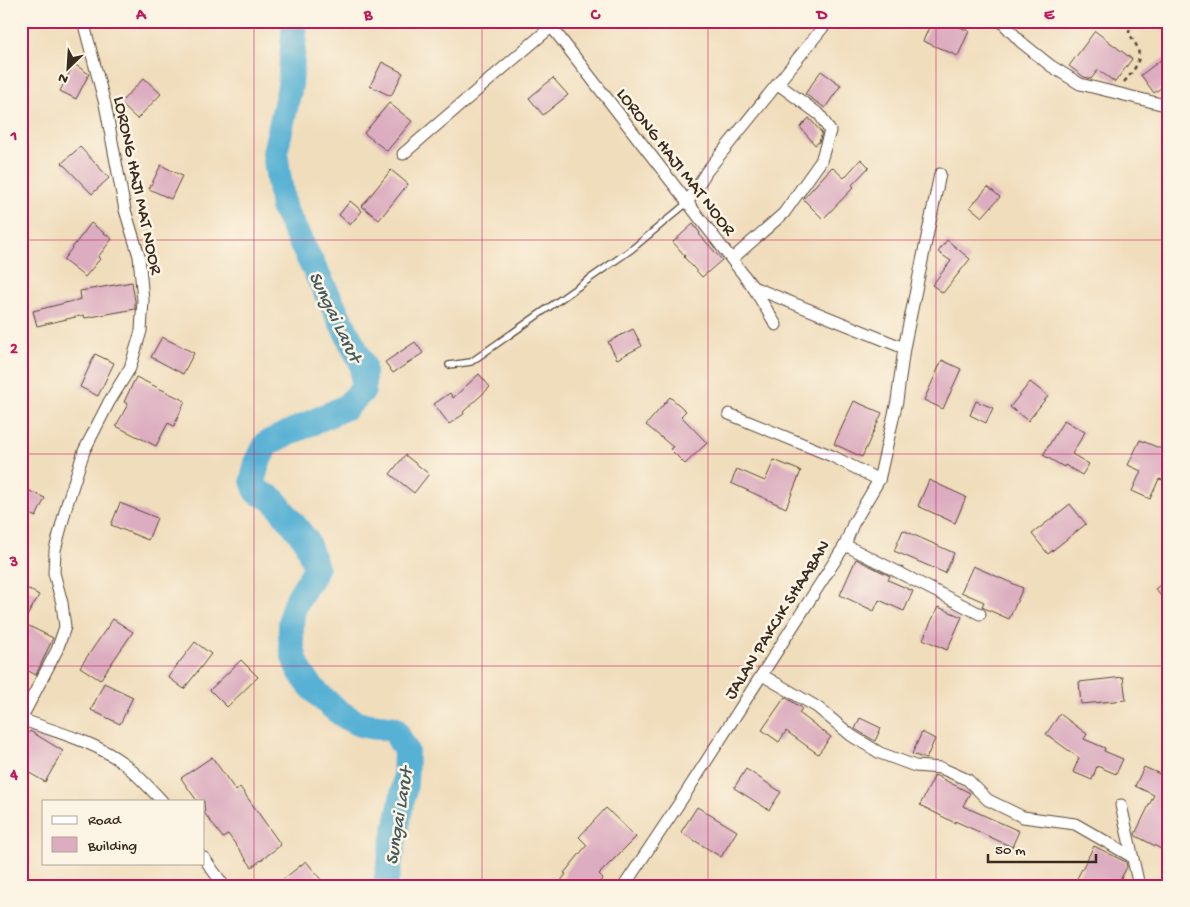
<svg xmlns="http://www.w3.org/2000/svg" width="1190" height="907" font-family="'Gochi Hand',sans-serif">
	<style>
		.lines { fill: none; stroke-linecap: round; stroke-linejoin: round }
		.river { stroke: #57b1d4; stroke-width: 26 }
		.building { fill: #dcadc0 }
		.service-casing { stroke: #564536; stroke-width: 8 }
		.minor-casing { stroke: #564536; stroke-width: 13 }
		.path { stroke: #564536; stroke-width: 2.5; stroke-dasharray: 4 4; stroke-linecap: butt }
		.service { stroke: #fff; stroke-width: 5.5 }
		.minor { stroke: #fff; stroke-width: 11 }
		.grid { fill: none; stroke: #c2185b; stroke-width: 1; stroke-opacity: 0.55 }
		.labels { text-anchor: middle; stroke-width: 5; stroke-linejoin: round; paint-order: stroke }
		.street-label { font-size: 18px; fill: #3b2a1e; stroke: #fcf5e5 }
		.water-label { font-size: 19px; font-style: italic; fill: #45595e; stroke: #fcf5e5 }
		.neatline { fill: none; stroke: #c2185b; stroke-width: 2 }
		.grid-label { font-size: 16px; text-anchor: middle; font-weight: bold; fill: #c2185b }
	</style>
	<rect width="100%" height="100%" fill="#fcf5e5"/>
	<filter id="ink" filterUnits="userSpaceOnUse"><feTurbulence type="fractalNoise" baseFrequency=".02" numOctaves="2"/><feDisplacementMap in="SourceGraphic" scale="10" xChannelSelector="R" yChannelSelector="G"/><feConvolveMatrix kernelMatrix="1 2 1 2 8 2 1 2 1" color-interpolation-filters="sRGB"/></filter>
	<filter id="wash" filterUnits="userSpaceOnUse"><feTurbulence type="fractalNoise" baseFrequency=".0096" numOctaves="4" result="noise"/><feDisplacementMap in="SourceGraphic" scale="20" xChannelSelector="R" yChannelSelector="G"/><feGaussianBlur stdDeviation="1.12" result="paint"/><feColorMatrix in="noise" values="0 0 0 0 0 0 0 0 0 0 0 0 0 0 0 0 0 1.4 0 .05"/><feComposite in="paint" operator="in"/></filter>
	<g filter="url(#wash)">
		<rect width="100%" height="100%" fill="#f0ddbc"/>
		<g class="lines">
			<path class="river" d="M295 21 290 86 275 153 283 207 363 365V390L346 407 267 443 257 463 253 480 257 492 273 499 306 540 316 568C309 583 295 598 292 615 290 631 291 650 297 665 306 686 341 719 364 725 373 727 384 727 394 729L406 751 405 784 385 886"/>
		</g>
		<g id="blocks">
			<g class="building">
				<polygon points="932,21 946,21 969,31 958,56 923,41"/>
				<polygon points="1095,31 1132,59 1115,82 1098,70 1091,79 1084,77 1069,66"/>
				<polygon points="1169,54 1169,82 1154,93 1141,75"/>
				<polygon points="382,62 403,73 391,96 370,86"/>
				<polygon points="74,64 89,74 76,99 60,91"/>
				<polygon points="821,71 841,85 825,108 805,94"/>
				<polygon points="144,78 161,94 137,119 120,103"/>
				<polygon points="553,78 568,95 543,115 529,98"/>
				<polygon points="389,103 412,121 387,151 364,133"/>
				<polygon points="809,118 822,133 819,142 815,145 800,127"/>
				<polygon points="80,147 109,178 92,194 62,163"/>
				<polygon points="861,159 869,167 852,185 854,187 823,219 803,199 832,167 844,178"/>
				<polygon points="161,165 182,176 171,199 149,189"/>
				<polygon points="391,170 408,184 379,220 362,206"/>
				<polygon points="988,187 1000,197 982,217 970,207"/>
				<polygon points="350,201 362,211 350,225 339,215"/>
				<polygon points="91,223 112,239 98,257 100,259 85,277 63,260"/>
				<polygon points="693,224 700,233 699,234 722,260 702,277 684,257 685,256 673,242"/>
				<polygon points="947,240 970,259 943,293 932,285 951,261 938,252"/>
				<polygon points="132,282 135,301 135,309 85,318 84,315 37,326 33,311 81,299 80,291"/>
				<polygon points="633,329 642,346 617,359 608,342"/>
				<polygon points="162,337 194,353 183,374 151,357"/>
				<polygon points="415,342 423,353 393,373 385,362"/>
				<polygon points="95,354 114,363 98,396 80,387"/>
				<polygon points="942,360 961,369 943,409 924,400"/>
				<polygon points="479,374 490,387 463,412 464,414 449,424 434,404 450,393 453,398"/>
				<polygon points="136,377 185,401 174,426 168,423 156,446 116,426 128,404 124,402"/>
				<polygon points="1030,382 1048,396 1028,421 1010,407"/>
				<polygon points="670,397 686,411 681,416 707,443 685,464 670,449 673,447 646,425"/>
				<polygon points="854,401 882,413 862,457 834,444"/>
				<polygon points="976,401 993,408 986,423 970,415"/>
				<polygon points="1064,420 1085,432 1072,454 1089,464 1082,475 1065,465 1064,467 1043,455"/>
				<polygon points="1140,440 1169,452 1169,467 1163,480 1159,479 1150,499 1132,491 1141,471 1128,465"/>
				<polygon points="405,455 429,474 414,493 390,474"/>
				<polygon points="774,460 801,471 786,508 731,483 737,469 765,481"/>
				<polygon points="929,480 966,497 955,523 918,506"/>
				<polygon points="21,487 45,498 36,517 21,510"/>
				<polygon points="120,503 157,518 148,540 111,525"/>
				<polygon points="1070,504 1086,524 1048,554 1032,534"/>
				<polygon points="903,530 954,553 945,573 894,551"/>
				<polygon points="856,559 890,576 888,580 913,591 904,611 879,600 874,611 840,595"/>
				<polygon points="973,566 1023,588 1009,619 984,608 982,606 984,602 961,592"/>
				<polygon points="1169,578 1169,605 1155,589"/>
				<polygon points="21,585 39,595 23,623 53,638 36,675 21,667"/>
				<polygon points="938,607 962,617 947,650 923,639"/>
				<polygon points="113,619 133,632 100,680 80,667"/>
				<polygon points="195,642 211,654 184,689 168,677"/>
				<polygon points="241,660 258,677 227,707 210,690"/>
				<polygon points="1123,677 1126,700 1081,704 1079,682"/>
				<polygon points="104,683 133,697 120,724 91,710"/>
				<polygon points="785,697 802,708 799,713 831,737 818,754 786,731 779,742 762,730"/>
				<polygon points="1060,714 1087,734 1084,739 1105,748 1104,751 1123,759 1116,774 1097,766 1092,780 1073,772 1079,758 1046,734"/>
				<polygon points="860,718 881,728 875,741 855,729"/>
				<polygon points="30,731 63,751 45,782 21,768 21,745"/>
				<polygon points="922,732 935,739 926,759 912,754"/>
				<polygon points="212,757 236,791 240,787 281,845 252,867 228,834 223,838 205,814 204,801 197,801 181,778"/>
				<polygon points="1144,767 1169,778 1169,842 1165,851 1136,836 1135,834 1154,795 1135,786"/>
				<polygon points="746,769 781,792 769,810 734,788"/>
				<polygon points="935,775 970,793 963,806 1019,831 1012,847 955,821 955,823 920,805"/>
				<polygon points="697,807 737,831 721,857 681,832"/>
				<polygon points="606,808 636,837 599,874 603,878 597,886 557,886 566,874 564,873 587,845 579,837"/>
				<polygon points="1094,846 1126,862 1127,867 1117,886 1073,886"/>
				<polygon points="306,861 326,886 275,886"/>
			</g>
		</g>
	</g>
	<g filter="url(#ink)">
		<use href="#blocks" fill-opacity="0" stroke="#564536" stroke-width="1"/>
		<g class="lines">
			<g class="service-casing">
				<polyline id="service" points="449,365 471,362 632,249 687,203"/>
			</g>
			<g class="minor-casing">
				<g id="minor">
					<polyline points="547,21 753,287 776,325"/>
					<polyline points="1001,21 1021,42 1051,66 1080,84 1169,106"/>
					<polyline points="403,154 551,27"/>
					<polyline points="687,203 707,171 828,21"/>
					<polyline points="732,259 784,213 821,161 830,131 820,115 778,84"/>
					<polyline points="753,287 904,348"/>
					<polyline points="729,414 832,456 879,480"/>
					<polyline points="845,545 980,614"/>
					<polyline points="762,675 817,707 852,736 880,753 915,766 941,768 968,780 988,800 1023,817 1075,824 1131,856"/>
					<polyline points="21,719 57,650 65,627 62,603 54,573 55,550 67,504 84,451 109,402 130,368 141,331 143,300 139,256 125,210 105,104 83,21"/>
					<path d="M21 719C55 732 94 741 123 763 137 774 149 787 162 801"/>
					<polyline points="1121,805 1139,886"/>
					<polyline points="204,858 224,886"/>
					<polyline points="624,886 682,799 845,545 853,524 879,480 897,401 904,348 940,174"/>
				</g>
			</g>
			<path class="path" d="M1124 82C1140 64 1145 54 1129 34L1130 21"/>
			<use href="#service" class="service"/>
			<use href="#minor" class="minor"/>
		</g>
	</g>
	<path class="grid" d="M254 21V886M482 21V886M708 21V886M936 21V886M21 240H1169M21 454H1169M21 666H1169"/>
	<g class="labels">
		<g class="street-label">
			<text transform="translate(677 161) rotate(52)" y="6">LORONG HAJI MAT NOOR</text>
			<text transform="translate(139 185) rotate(78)" y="6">LORONG HAJI MAT NOOR</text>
			<text transform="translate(776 619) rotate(-58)" y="6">JALAN PAKCIK SHAABAN</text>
		</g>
		<g class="water-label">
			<text transform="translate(337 316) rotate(64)" y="7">Sungai Larut</text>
			<text transform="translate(397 816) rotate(-81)" y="7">Sungai Larut</text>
		</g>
	</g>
	<rect width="1190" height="907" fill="none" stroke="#fcf5e5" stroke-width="55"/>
	<rect x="42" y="800" width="162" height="65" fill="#fcf5e5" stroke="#afa495"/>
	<rect x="52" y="816" width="25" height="8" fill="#ffffff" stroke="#afa495"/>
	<text x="88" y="824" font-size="15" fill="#3b2a1e">Road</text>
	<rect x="52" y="837" width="25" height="15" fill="#dcadc0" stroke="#afa495"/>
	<text x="88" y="850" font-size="15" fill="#3b2a1e">Building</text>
	<g transform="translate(68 68) rotate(205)" stroke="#fcf5e5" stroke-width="4" paint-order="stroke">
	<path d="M0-4L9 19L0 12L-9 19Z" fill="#3b2a1e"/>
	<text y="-8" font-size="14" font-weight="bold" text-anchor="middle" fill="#3b2a1e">N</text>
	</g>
	<path d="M988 854v8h108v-8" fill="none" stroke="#3b2a1e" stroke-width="2.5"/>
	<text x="995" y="854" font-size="15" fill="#3b2a1e" stroke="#fcf5e5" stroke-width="4" paint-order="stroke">50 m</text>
	<rect x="28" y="28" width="1134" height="852" class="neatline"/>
	<g class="grid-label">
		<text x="141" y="19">A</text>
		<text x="368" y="19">B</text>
		<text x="595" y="19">C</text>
		<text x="822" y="19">D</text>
		<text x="1049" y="19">E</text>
		<text x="14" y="140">1</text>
		<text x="14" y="353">2</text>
		<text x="14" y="566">3</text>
		<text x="14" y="779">4</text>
	</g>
</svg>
